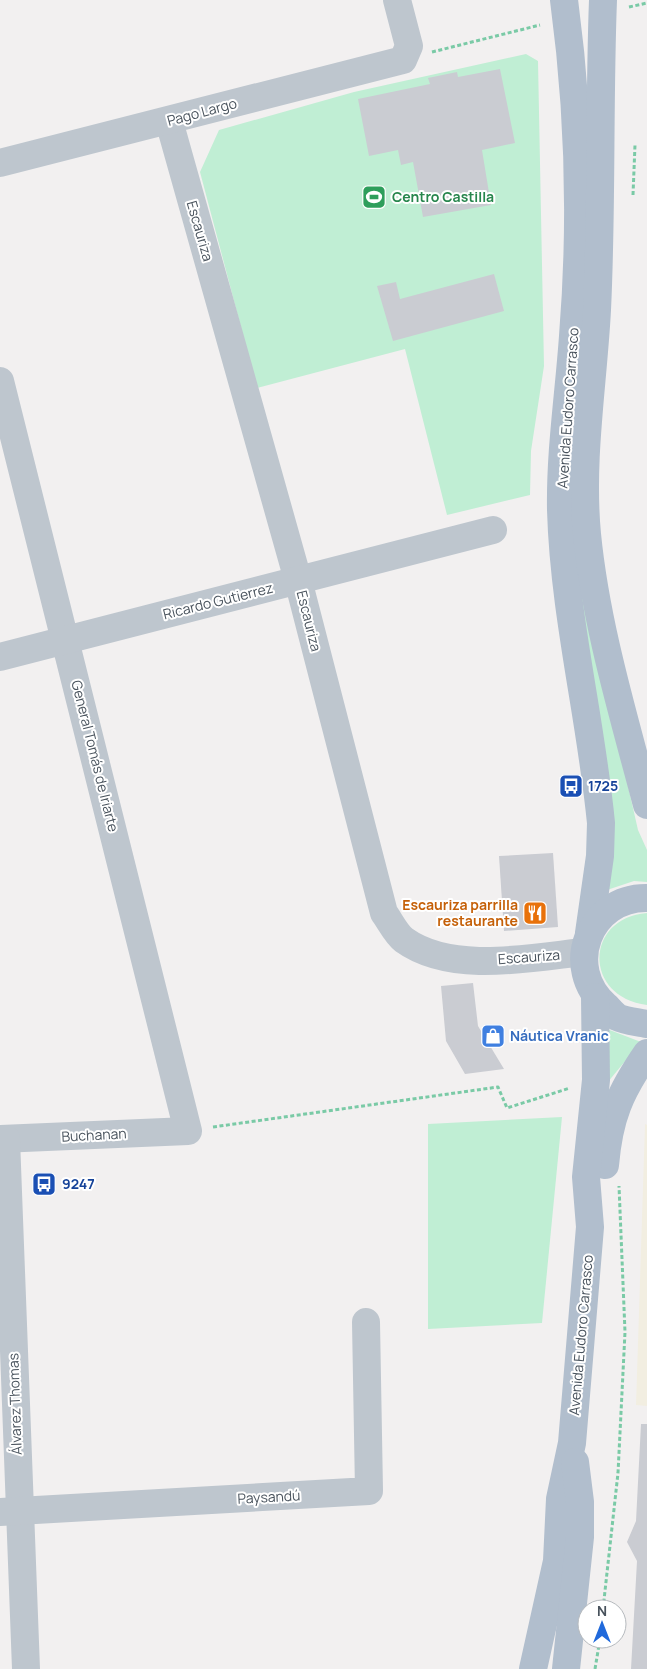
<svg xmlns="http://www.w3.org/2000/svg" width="647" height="1669" font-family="Manrope,sans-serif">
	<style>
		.green { fill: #c0eed4 }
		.sand { fill: #f2eee1 }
		.building { fill: #caccd2 }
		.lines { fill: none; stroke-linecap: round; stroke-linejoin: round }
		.path { stroke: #7acaa6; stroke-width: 3; stroke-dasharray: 4 2.5; stroke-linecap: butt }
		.minor { stroke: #bec6ce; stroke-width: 28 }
		.major { stroke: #b1becd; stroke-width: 28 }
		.labels { text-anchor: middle; stroke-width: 4; stroke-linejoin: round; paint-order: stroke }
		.street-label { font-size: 14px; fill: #48525c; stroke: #fff }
		.leisure-label { font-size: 14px; font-weight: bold; fill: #27864d; stroke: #fff; text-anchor: start }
		.transit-label { font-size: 14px; font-weight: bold; fill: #164399; stroke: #fff; text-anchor: start }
		.food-label { font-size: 14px; font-weight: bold; fill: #c56008; stroke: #fff; text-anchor: end }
		.shop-label { font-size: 14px; font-weight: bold; fill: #366cbe; stroke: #fff; text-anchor: start }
	</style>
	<rect width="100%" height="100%" fill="#f2f0f0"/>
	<g class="green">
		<polygon points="526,54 538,61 544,366 531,451 530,495 447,515 405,349 257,388 200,172 219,130 354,92"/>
		<polygon points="576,543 625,773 638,830 647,850 647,882 634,881 607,890 581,621"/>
		<path d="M647 913V1005C583 997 584 918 647 913Z"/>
		<polygon points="607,1029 641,1042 607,1083"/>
		<polygon points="562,1117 542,1323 428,1329 428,1124"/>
	</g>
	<polygon class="sand" points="645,1124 647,1125 647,1406 636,1405"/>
	<g class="building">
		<polygon points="500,69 515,143 482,150 491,205 423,217 413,162 401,165 398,150 369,156 358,99 430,84 428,78 457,72 458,77"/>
		<polygon points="494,274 504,311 393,341 377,286 396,282 400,299"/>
		<polygon points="553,853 558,927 504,931 499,856"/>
		<polygon points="473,983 478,1026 504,1069 465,1074 446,1041 441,986"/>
		<polygon points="641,1424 647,1424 647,1669 631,1669 637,1561 627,1542 636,1521"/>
	</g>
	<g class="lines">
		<g class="path">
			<polyline points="629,7 647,3"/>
			<polyline points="432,52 540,25"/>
			<polyline points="633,195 635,145"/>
			<polyline points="213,1127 498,1087 507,1108 570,1088"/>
			<polyline points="603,1609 618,1473 625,1332 619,1186"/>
			<polyline points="595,1669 600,1639"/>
		</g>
		<g class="minor">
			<path d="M169 121 298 580 384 913C390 921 396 934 404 940 451 974 530 958 583 952"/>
			<polyline points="0,163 403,60 409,46 397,0"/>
			<polyline points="0,381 188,1131 0,1139"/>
			<polyline points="0,657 493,530"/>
			<polyline points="6,1139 26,1669"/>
			<polyline points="0,1512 369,1491 366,1322"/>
		</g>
		<g class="major">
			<path d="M564 0C579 111 582 224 573 336 569 394 560 451 561 510 564 615 591 719 601 823L600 856 589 933"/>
			<path d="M603 0C599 103 602 207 597 310 593 385 580 459 587 534 596 626 624 717 647 805"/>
			<path d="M647 898C589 897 562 968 606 1006 609 1009 613 1014 617 1017 625 1021 638 1022 647 1024"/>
			<path d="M605 1165C609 1117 620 1092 647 1053"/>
			<polyline points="533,1669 557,1561 560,1499 572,1443 590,1227 586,1177 596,1080 595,997"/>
			<polyline points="566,1669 580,1537 580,1502 575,1462"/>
		</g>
	</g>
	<defs>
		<g id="stadium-square" transform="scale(1.25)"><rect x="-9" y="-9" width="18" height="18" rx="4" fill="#2e9e5b" stroke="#fff"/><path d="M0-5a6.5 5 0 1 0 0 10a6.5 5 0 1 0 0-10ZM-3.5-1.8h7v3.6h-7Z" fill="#fff"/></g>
		<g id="bus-square" transform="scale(1.25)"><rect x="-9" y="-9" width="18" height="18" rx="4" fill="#1a4fb4" stroke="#fff"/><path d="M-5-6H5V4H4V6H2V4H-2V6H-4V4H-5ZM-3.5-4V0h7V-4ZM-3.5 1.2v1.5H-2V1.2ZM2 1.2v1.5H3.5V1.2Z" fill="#fff"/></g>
		<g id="restaurant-square" transform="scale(1.25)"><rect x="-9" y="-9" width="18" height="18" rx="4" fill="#e8710a" stroke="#fff"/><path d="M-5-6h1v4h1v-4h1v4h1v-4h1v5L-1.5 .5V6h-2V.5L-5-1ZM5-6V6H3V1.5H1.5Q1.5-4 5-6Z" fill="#fff"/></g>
		<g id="shop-square" transform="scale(1.25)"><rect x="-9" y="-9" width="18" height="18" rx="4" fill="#3f7fe0" stroke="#fff"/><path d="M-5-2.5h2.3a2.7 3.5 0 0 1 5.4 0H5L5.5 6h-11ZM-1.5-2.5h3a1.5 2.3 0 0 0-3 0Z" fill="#fff"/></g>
	</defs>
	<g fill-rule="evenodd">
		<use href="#stadium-square" x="374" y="197"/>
		<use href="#bus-square" x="571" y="786"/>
		<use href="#restaurant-square" x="535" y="913"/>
		<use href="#shop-square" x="493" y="1036"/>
		<use href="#bus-square" x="44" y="1184"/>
	</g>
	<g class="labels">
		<g class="street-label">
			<text transform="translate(202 112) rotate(-15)" y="5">Pago Largo</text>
			<text transform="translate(200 231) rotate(74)" y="5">Escauriza</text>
			<text transform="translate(568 408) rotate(-86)" y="5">Avenida Eudoro Carrasco</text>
			<text transform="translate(218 601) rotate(-14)" y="5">Ricardo Gutierrez</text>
			<text transform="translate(309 621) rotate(76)" y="5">Escauriza</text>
			<text transform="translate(95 756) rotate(76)" y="5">General Tomás de Iriarte</text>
			<text transform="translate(529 957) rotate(-4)" y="5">Escauriza</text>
			<text transform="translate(94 1135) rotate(-3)" y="5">Buchanan</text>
			<text transform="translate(581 1335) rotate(-85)" y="5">Avenida Eudoro Carrasco</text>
			<text transform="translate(15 1404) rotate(-92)" y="5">Álvarez Thomas</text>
			<text transform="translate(269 1497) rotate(-3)" y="5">Paysandú</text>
		</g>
		<g class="leisure-label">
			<text x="392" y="202">Centro Castilla</text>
		</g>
		<g class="transit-label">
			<text x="588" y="791">1725</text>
			<text x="62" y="1189">9247</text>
		</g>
		<g class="food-label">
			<text x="518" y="910">Escauriza parrilla<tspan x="518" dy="16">restaurante</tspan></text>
		</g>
		<g class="shop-label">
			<text x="510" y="1041">Náutica Vranic</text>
		</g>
	</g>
	<g transform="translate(602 1624)"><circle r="24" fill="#ffffff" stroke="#b6babe"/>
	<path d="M0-4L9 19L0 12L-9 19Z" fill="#2069db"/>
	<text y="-8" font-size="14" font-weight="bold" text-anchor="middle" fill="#48525c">N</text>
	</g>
</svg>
